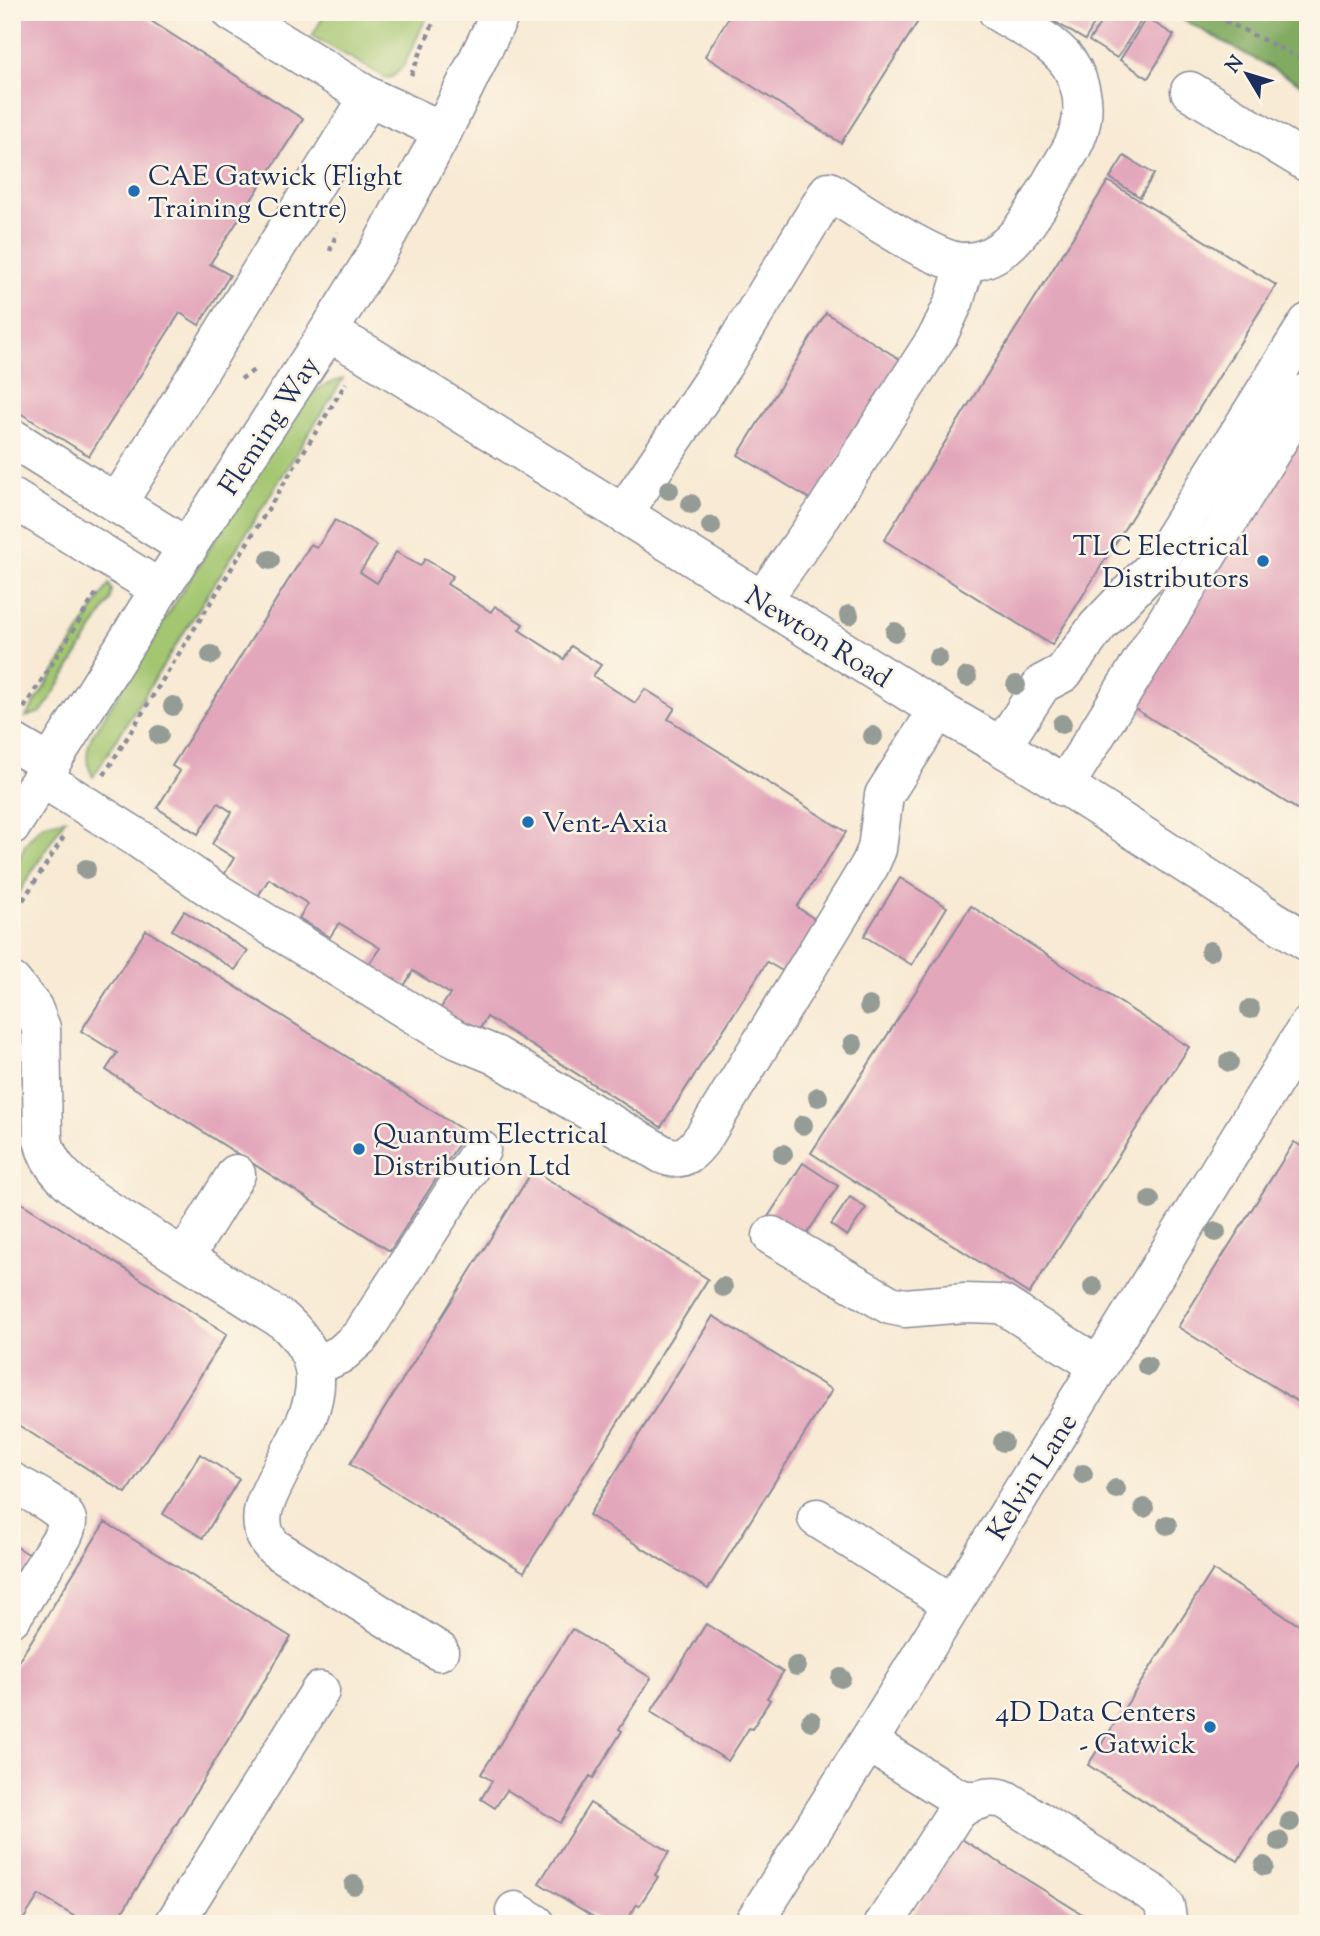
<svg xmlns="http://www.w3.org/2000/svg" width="1320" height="1936" font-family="'Sorts Mill Goudy',serif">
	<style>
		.green { fill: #a3c670; stroke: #5f7a67; stroke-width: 2 }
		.forest { fill: #82ab62; stroke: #4e6d60; stroke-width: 2 }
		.building { fill: #e3a7bc }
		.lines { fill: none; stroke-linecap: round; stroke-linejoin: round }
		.minor-casing { stroke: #8a8c99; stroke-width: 41 }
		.path { stroke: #8a8c99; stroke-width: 4.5; stroke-dasharray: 5 5; stroke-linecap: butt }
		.minor { stroke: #fff; stroke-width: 38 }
		.tree { fill: #959c96 }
		.poi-dot { fill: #1f6fb2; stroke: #fcf5e5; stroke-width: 2.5 }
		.labels { text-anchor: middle; stroke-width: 5; stroke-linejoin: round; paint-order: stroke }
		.poi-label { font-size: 28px; fill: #1b2f5e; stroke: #fcf5e5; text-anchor: start }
		.street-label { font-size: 28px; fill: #1b2f5e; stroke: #fcf5e5 }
	</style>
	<rect width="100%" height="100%" fill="#fcf5e5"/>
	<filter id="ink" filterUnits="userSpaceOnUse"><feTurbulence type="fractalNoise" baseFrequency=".0143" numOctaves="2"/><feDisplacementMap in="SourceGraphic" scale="14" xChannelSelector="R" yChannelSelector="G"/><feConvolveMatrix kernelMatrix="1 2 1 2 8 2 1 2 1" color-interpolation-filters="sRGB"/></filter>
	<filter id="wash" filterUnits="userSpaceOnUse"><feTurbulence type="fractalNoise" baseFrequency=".00686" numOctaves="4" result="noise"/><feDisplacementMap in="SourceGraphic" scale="28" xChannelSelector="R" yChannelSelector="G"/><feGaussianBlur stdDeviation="1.57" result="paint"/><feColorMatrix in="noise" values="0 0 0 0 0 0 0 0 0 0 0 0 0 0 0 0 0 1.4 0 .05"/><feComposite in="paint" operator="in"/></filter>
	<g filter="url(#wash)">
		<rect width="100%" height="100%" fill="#f8ead4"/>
		<g class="green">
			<path d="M326 12H333L337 15 339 12H429L404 65C399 71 395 77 387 78L312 36Z"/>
			<path d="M343 379 93 777C85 762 86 750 92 736L295 411C311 393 319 385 343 379Z"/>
			<polygon points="109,584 112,590 110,601 49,701 41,712 26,717"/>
			<polygon points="65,819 12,904 12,875 26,843 37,830 45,824"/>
		</g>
		<polygon class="forest" points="1169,12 1308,12 1308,88"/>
		<g id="blocks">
			<g class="building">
				<polygon points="12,12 137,12 303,119 210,264 230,275 199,325 180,313 89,456 12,408"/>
				<polygon points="732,12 924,12 841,143 705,56"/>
				<polygon points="1039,12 1101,12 1085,40"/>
				<polygon points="1107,12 1138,12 1144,16 1117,58 1089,41"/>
				<polygon points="1146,18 1174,35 1148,78 1120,60"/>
				<polygon points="1124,156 1154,174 1140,197 1110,178"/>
				<polygon points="1108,181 1276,285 1052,645 884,540"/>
				<polygon points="826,313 901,360 813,501 738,455"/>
				<polygon points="1308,417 1308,816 1129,705"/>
				<polygon points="335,520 377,546 360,572 377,583 396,552 420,566 425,559 453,576 447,584 491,612 495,606 523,624 519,630 564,659 571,646 601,665 593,676 635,703 645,689 675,708 668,719 846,832 797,907 819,922 786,973 767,962 661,1127 487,1017 477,1033 440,1009 450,994 413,971 404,986 369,964 380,948 339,923 330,937 299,918 308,904 269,879 258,896 224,875 234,858 212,844 232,812 218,803 198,834 157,808 180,771 172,766 311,544 317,548"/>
				<polygon points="900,878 947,907 912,965 864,936"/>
				<polygon points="971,906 1189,1047 1029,1294 811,1153"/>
				<polygon points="184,911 248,951 235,970 172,930"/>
				<polygon points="146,930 466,1132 390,1251 106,1070 117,1053 81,1031"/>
				<polygon points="1294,1142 1308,1150 1308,1408 1178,1327"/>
				<polygon points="803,1163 838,1186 799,1246 764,1223"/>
				<polygon points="533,1170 708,1279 524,1572 350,1464"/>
				<polygon points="12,1197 227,1334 126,1493 12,1421"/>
				<polygon points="850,1197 866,1208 847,1236 831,1225"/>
				<polygon points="713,1316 832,1390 708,1589 589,1515"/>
				<polygon points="200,1454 239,1479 203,1538 163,1514"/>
				<polygon points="105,1522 291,1637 115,1924 87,1924 39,1895 23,1920 12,1914 12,1672"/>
				<polygon points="12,1544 35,1558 12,1595"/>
				<polygon points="1213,1570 1308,1631 1308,1752 1238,1861 1088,1765"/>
				<polygon points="706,1624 783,1672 767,1698 770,1700 752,1729 749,1728 728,1761 651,1712"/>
				<polygon points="572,1629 651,1678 619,1729 622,1731 593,1778 590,1776 560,1823 507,1790 495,1808 481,1799 492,1781 481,1774"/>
				<polygon points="590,1803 669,1852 655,1875 658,1877 639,1906 637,1904 625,1924 605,1924 539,1883"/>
				<polygon points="960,1838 1098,1924 907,1924"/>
			</g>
		</g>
	</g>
	<g filter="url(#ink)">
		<use href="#blocks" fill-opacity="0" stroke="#8a8c99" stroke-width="2"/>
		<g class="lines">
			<g class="minor-casing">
				<g id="minor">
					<polyline points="232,12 369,97 443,131"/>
					<polyline points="1190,91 1308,163"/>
					<path d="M328 332 365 353 938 710C1065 781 1184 865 1308 942"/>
					<polyline points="12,438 188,548"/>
					<polyline points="12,498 160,589"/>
					<polyline points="117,504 369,97"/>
					<path d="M623 514 723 365 829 191C857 208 935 263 965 262 1012 261 1036 209 1056 174 1067 157 1080 137 1082 116 1084 101 1080 84 1073 70 1060 44 1021 27 998 12"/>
					<polyline points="762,600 823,514 939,334 954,302 966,262"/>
					<polyline points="12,742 51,765"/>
					<polyline points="1002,746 1042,684 1063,673 1097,627 1157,564 1308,323"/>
					<path d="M42 778 139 839 219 894 441 1031 458 1040 495 1055 662 1154C683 1164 694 1151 705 1135L870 865 877 849 884 795 938 710"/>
					<polyline points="1064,787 1308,392"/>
					<polyline points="12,825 160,589 328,332 379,250 443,131 501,12"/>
					<path d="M12 982 33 1008 41 1028 43 1140C50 1172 75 1187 100 1205L284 1321C354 1384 287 1441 264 1507 260 1523 263 1539 276 1549L439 1651"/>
					<polyline points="772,1236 890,1305 905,1308 965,1303 997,1304 1003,1305 1099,1366"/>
					<polyline points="184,1258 236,1174"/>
					<polyline points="314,1367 341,1354 361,1336 481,1150"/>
					<path d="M12 1482C23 1488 65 1509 67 1520 68 1526 65 1531 63 1536L12 1617"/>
					<polyline points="817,1518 953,1604"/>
					<polyline points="868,1742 956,1797 967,1800 980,1800"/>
					<polyline points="515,1911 536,1924"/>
					<polyline points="174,1924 320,1691"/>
					<polyline points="753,1924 868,1742 1308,1026"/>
					<path d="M884 1924 954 1815C967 1801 989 1793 1006 1800L1157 1896 1165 1906 1168 1924"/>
				</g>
			</g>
			<g class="path">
				<polyline points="1207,12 1308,62"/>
				<polyline points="411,75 438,12"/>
				<polyline points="330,251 337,232"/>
				<polyline points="241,379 257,368"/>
				<polyline points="24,708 96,594"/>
				<polyline points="104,775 346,383"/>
				<polyline points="12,917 65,835"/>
			</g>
			<use href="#minor" class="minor"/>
		</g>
		<g class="tree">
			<circle cx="669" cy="490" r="10"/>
			<circle cx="691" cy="504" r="10"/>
			<circle cx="711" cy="526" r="10"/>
			<circle cx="270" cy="560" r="10"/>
			<circle cx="849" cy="615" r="10"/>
			<circle cx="895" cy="632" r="10"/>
			<circle cx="211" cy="655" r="10"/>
			<circle cx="938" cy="658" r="10"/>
			<circle cx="967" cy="677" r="10"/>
			<circle cx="1016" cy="685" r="10"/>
			<circle cx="173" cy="706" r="10"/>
			<circle cx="1062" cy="724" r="10"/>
			<circle cx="159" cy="735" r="10"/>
			<circle cx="873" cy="736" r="10"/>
			<circle cx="86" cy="869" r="10"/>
			<circle cx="1210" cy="951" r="10"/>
			<circle cx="869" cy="1006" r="10"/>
			<circle cx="1250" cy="1009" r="10"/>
			<circle cx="853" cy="1044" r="10"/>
			<circle cx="1229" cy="1062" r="10"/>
			<circle cx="818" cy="1097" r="10"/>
			<circle cx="803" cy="1125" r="10"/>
			<circle cx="783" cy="1154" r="10"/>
			<circle cx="1150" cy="1200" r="10"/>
			<circle cx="1216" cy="1232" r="10"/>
			<circle cx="723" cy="1287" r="10"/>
			<circle cx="1093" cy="1287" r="10"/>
			<circle cx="1147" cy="1366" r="10"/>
			<circle cx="1003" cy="1442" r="10"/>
			<circle cx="1083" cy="1474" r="10"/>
			<circle cx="1116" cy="1489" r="10"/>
			<circle cx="1144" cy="1508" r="10"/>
			<circle cx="1167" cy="1525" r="10"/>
			<circle cx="796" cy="1666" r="10"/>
			<circle cx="841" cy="1678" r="10"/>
			<circle cx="811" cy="1721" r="10"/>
			<circle cx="1290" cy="1822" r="10"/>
			<circle cx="1279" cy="1841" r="10"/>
			<circle cx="1264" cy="1866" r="10"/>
			<circle cx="354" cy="1885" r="10"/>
		</g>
	</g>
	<g class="poi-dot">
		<circle cx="134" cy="191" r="7"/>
		<circle cx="1263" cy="561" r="7"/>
		<circle cx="528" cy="822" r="7"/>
		<circle cx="359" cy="1149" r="7"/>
		<circle cx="1210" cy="1727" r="7"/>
	</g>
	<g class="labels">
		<g class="poi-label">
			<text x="148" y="185">CAE Gatwick (Flight<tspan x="148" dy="32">Training Centre)</tspan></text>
			<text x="1249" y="555" text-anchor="end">TLC Electrical<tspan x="1249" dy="32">Distributors</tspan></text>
			<text x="542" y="832">Vent-Axia</text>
			<text x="373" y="1143">Quantum Electrical<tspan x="373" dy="32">Distribution Ltd</tspan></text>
			<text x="1196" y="1721" text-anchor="end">4D Data Centers<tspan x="1196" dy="32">- Gatwick</tspan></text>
		</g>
		<g class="street-label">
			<text transform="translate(268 425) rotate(-57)" y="10">Fleming Way</text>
			<text transform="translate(819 636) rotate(32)" y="10">Newton Road</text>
			<text transform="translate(1031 1476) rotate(-58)" y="10">Kelvin Lane</text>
		</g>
	</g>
	<rect width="1320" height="1936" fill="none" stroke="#fcf5e5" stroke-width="42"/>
	<g transform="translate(1247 74) rotate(308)" stroke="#fcf5e5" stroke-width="5" paint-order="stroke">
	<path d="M0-5L12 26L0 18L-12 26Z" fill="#1b2f5e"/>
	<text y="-10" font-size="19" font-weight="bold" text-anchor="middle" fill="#1b2f5e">N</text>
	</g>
</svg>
